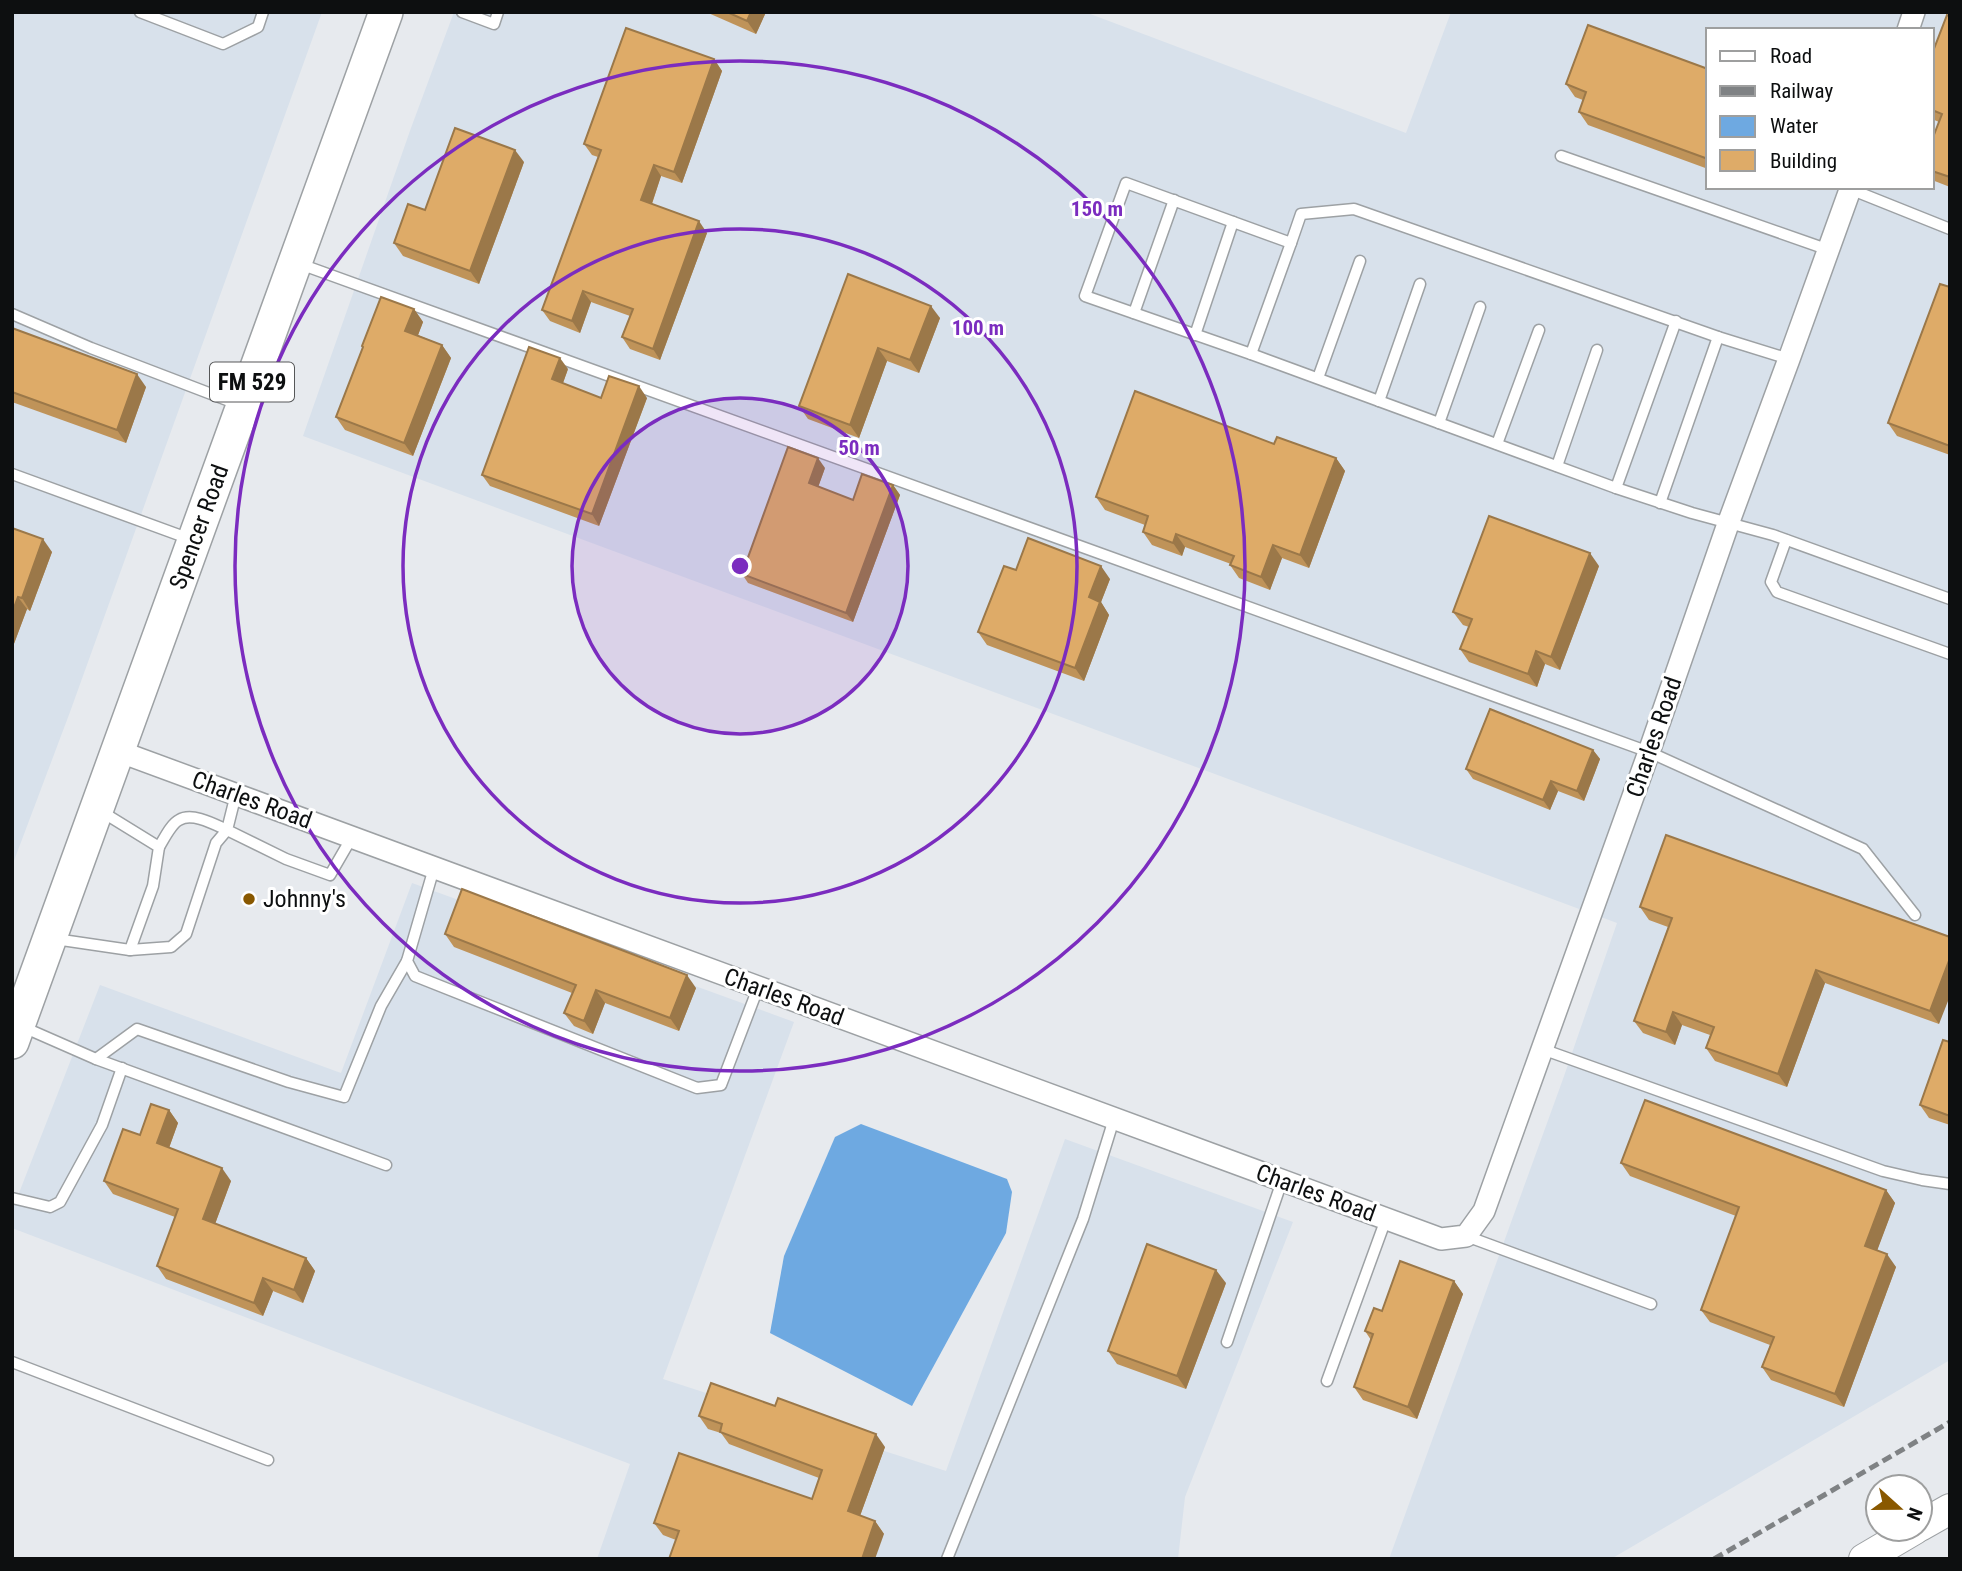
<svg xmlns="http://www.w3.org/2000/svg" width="1962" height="1571" font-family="'Roboto Condensed',sans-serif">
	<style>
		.built { fill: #d8e1eb; fill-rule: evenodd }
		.water { fill: #6ea9e1 }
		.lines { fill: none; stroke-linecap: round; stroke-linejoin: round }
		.service-casing { stroke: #9da1a4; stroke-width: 13 }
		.minor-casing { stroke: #9da1a4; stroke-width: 24 }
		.secondary-casing { stroke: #9da1a4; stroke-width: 32 }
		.primary-casing { stroke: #9da1a4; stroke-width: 36 }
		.service { stroke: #fff; stroke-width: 10 }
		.minor { stroke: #fff; stroke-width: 21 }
		.secondary { stroke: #fff; stroke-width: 30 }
		.primary { stroke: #fff; stroke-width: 33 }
		.rail { stroke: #7f8284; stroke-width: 5; stroke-dasharray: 10 5; stroke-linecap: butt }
		.wall { fill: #bf9359 }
		.shaded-wall { fill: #9b7849 }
		.building { fill: #deab68; stroke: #9b7849; stroke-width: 2 }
		.ring { fill: none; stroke: #7b2cbf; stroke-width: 3.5 }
		.poi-dot { fill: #895800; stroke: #fff; stroke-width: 2.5 }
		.labels { text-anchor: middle; stroke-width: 6; stroke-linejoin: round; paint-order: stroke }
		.shield { fill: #fff; stroke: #565758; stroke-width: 2 }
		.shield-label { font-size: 23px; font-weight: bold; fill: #0d0f10 }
		.street-label { font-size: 24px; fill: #0d0f10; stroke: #fff }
		.poi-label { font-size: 24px; fill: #0d0f10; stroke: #fff; text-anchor: start }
		.centre { fill: #7b2cbf; stroke: #fff; stroke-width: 3.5 }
		.ring-label { font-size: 21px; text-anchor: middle; font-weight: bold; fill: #7b2cbf; stroke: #fff; stroke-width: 6; stroke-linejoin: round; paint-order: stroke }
	</style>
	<rect width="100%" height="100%" fill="#e7eaee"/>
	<g class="built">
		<polygon points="12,12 322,12 70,712 12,866"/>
		<path d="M454 12H1085L1406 133 1451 12H1950V1360L1611 1559H1389L1563 1079 1617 923 303 436 411 128ZM1708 30H1932V187H1708Z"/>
		<polygon points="412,883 794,1022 663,1379 946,1471 1065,1139 1293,1222 1185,1497 1178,1559 597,1559 630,1464 12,1228 12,1211 100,985 341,1073"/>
	</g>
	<polygon class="water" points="861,1124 1007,1179 1012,1192 1006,1233 912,1406 770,1333 784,1256 835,1137"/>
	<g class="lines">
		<g class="service-casing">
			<g id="service">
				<polyline points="140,12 223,44 258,27 263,12"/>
				<polyline points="462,12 494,24 498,12"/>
				<polyline points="1561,156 1829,250"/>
				<polyline points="1850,189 1950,229"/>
				<polyline points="300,264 1649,752 1863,849 1915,915"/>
				<polyline points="1134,313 1174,200"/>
				<polyline points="12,314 91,348 240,405"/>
				<polyline points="1195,335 1233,222"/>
				<polyline points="1251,354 1291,243"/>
				<polyline points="1789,359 1718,337 1354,209 1301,214 1291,243 1126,183 1085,296 1251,354 1616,488 1692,513 1773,535 1950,599"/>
				<polyline points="1318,378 1360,261"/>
				<polyline points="1379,401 1420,284"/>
				<polyline points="1439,423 1480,307"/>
				<polyline points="1497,444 1539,330"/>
				<polyline points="1557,466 1597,350"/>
				<polyline points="12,474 190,539"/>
				<polyline points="1616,488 1676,321"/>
				<polyline points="1660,503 1718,337"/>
				<polyline points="1786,540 1771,582 1777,592 1950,654"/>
				<polyline points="236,794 227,830 286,859 330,875 352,837"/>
				<polyline points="434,868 407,961 415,976 697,1088 721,1085 758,988"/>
				<polyline points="55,939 130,950 153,886 159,847 99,810"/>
				<path d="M130 950 171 947 186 934 216 843 227 830C214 824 192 812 179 820 171 824 164 839 159 847"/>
				<polyline points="23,1027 96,1059 137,1029 289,1082 344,1097 381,1006 407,961"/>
				<polyline points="1542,1049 1883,1171 1922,1180 1950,1184"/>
				<polyline points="96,1059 386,1165"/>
				<polyline points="12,1198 50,1207 60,1202 102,1125 122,1068"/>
				<polyline points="1466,1236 1651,1304"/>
				<polyline points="1227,1342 1282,1181"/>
				<polyline points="12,1362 268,1460"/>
				<polyline points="1327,1381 1386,1219"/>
				<polyline points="947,1559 1083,1219 1114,1119"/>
			</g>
		</g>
		<g class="minor-casing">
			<g id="minor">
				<polyline points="1908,30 1914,12"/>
				<polyline points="118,751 1441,1239 1466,1236 1484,1211 1649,752 1728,524 1789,359 1851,187"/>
			</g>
		</g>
		<g class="secondary-casing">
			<g id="secondary">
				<polyline points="1920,1526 1950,1509"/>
				<polyline points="1864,1559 1915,1529"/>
			</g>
		</g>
		<g class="primary-casing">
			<polyline id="primary" points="12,1042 386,12"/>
		</g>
		<use href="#service" class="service"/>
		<use href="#minor" class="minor"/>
		<use href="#secondary" class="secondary"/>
		<use href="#primary" class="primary"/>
		<polyline class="rail" points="1714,1559 1950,1422"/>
	</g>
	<g class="wall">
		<polygon points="706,12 766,12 756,34"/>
		<polygon points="1950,16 1950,187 1932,180 1932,140 1939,122 1932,119 1932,54"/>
		<polygon points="714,59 722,71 682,183 661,176 652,204 707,233 660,360 630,349 622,337 630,316 591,302 580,333 550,321 542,310 598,157 592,155 584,144"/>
		<polygon points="1708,69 1708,169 1588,125 1579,112 1583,100 1575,97 1566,84"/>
		<polygon points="524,162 479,284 403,256 394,243 425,210"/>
		<polygon points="848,274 940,318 919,373 887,361 859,438 808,419 799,406"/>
		<polygon points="1950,287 1950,455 1897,436 1888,423"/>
		<polygon points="414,309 423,322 418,335 442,345 451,358 413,456 345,430 336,417 363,348 362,346"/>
		<polygon points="12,328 146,387 126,443 12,402"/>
		<polygon points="568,369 563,383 601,398 647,398 599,526 490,486 482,475"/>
		<polygon points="1274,444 1336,458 1345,471 1309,568 1282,558 1270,590 1239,578 1230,565 1231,564 1185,547 1182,556 1152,545 1143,532 1145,525 1105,510 1096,497"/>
		<polygon points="825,468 818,487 853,500 893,485 900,495 853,622 748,583 742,574"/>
		<polygon points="12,528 52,552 30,611 27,609 12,649"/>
		<polygon points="1599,566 1560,670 1545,664 1537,687 1469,662 1460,649 1469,627 1463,625 1453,612"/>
		<polygon points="1016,570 1110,579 1101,602 1109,615 1084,681 987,645 978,632"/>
		<polygon points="1593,750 1600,759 1584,801 1558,791 1550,810 1473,779 1466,769"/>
		<polygon points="1640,907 1950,937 1939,1024 1825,983 1787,1087 1715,1061 1706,1048 1710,1035 1682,1025 1675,1045 1643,1033 1634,1021 1668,927 1649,920"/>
		<polygon points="445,934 696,988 679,1031 605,1003 593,1034 574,1026 564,1013 572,993 454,947"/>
		<polygon points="1950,1042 1950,1125 1929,1118 1920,1105"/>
		<polygon points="169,1110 178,1123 169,1148 231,1181 215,1224 306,1258 315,1271 303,1303 273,1291 263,1316 166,1279 157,1266 175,1217 113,1194 104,1181 140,1135"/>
		<polygon points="1621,1163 1886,1190 1895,1203 1877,1250 1896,1267 1844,1407 1771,1380 1762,1367 1770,1345 1710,1322 1701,1310 1736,1216 1630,1176"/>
		<polygon points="1454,1281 1463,1294 1417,1419 1363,1400 1354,1387 1371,1340 1365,1331 1382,1311"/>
		<polygon points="1226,1283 1186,1389 1117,1364 1108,1351"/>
		<polygon points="699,1416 885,1447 860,1516 875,1521 884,1534 676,1540 663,1535 654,1523 812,1499 819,1478 729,1444 721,1433 708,1429"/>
	</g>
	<g class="shaded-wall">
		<polygon points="751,12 766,12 756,34 747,21"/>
		<polygon points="714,59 722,71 682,183 674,172"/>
		<polygon points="515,150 524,162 479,284 470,271"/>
		<polygon points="654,165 661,176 649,212 641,200"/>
		<polygon points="699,221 707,233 660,360 653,349"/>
		<polygon points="583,291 591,302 580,333 572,321"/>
		<polygon points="931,306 940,318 919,373 910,360"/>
		<polygon points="414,309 423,322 415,343 405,331"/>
		<polygon points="442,345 451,358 413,456 404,443"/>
		<polygon points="878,348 887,361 859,438 850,425"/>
		<polygon points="560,358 568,369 560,391 552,379"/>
		<polygon points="137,374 146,387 126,443 117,430"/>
		<polygon points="639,386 647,398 599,526 592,514"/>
		<polygon points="818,458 825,468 816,493 809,483"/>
		<polygon points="1336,458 1345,471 1309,568 1300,555"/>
		<polygon points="893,485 900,495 853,622 846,613"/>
		<polygon points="1176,534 1185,547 1182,556 1173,543"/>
		<polygon points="43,539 52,552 30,611 22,598"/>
		<polygon points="1273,545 1282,558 1270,590 1261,577"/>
		<polygon points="1590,553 1599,566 1560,670 1551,657"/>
		<polygon points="1101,566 1110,579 1101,602 1109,615 1084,681 1075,668 1089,597"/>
		<polygon points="18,597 27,609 12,649 12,613"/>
		<polygon points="1536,651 1545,664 1537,687 1528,674"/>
		<polygon points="1593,750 1600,759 1584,801 1577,791"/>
		<polygon points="1551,781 1558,791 1550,810 1543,800"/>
		<polygon points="1950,958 1950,996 1939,1024 1930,1011"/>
		<polygon points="1816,970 1825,983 1787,1087 1778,1074"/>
		<polygon points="687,975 696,988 679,1031 670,1018"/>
		<polygon points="596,990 605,1003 593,1034 584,1021"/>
		<polygon points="1673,1012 1682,1025 1675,1045 1666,1032"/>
		<polygon points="169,1110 178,1123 166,1156 157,1143"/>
		<polygon points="222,1168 231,1181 212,1232 203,1219"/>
		<polygon points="1886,1190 1895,1203 1874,1259 1865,1246"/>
		<polygon points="1887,1254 1896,1267 1844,1407 1835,1394"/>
		<polygon points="306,1258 315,1271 303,1303 294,1290"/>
		<polygon points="1216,1270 1226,1283 1186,1389 1177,1376"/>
		<polygon points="263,1278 273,1291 263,1316 254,1303"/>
		<polygon points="1454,1281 1463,1294 1417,1419 1408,1407"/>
		<polygon points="876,1434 885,1447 857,1524 848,1511"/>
		<polygon points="875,1521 884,1534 875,1559 862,1559"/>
	</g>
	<g class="building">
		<polygon points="727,12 751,12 747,21"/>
		<polygon points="1947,15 1950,16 1950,177 1932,171 1932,140 1942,114 1932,110 1932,54"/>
		<polygon points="1588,25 1708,69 1708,159 1579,112 1586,92 1566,84"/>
		<polygon points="626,28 714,59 674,172 654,165 641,200 699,221 653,349 622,337 633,309 583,291 572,321 542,310 601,150 584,144"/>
		<polygon points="455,128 515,150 470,271 394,243 408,204 425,210"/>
		<polygon points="848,274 931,306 910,360 878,348 850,425 799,406"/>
		<polygon points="1940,284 1950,287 1950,446 1888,423"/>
		<polygon points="381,297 414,309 405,331 442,345 404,443 336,417 363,347 362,346"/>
		<polygon points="12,328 137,374 117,430 12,392"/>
		<polygon points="529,347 560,358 552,379 601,398 609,376 639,386 592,514 482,475"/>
		<polygon points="1135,391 1274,444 1277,437 1336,458 1300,555 1273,545 1261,577 1230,565 1234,556 1176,534 1173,543 1143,532 1148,516 1096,497"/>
		<polygon points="788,447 818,458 809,483 853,500 862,474 893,485 846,613 742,574"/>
		<polygon points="1489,516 1590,553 1551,657 1536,651 1528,674 1460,649 1472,619 1453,612"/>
		<polygon points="12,528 43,539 22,598 18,597 12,613"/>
		<polygon points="1028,538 1101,566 1089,597 1100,602 1075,668 978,632 1004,566 1016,570"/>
		<polygon points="1490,709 1593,750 1577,791 1551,781 1543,800 1466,769"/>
		<polygon points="1666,835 1950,937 1950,958 1930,1011 1816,970 1778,1074 1706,1048 1714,1027 1673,1012 1666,1032 1634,1021 1672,918 1640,907"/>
		<polygon points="462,889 687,975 670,1018 596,990 584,1021 564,1013 576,985 445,934"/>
		<polygon points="1943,1040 1950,1042 1950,1116 1920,1105"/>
		<polygon points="1645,1100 1886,1190 1865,1246 1887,1254 1835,1394 1762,1367 1774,1337 1701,1310 1739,1207 1621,1163"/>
		<polygon points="151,1104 169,1110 157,1143 222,1168 203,1219 306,1258 294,1290 263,1278 254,1303 157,1266 178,1209 104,1181 123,1129 140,1135"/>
		<polygon points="1147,1244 1216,1270 1177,1376 1108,1351"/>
		<polygon points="1400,1261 1454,1281 1408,1407 1354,1387 1373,1334 1365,1331 1374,1308 1382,1311"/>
		<polygon points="711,1383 775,1406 778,1398 876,1434 848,1511 875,1521 862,1559 669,1559 679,1531 654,1523 679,1453 812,1499 822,1470 720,1432 722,1424 699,1416"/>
	</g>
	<circle cx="740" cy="566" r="168" fill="#7b2cbf" fill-opacity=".12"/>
	<g class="ring">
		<circle cx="740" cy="566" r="168"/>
		<circle cx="740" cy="566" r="337"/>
		<circle cx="740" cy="566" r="505"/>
	</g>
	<circle class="poi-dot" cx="249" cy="899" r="7"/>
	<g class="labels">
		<rect class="shield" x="210" y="362.5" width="84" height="39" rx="5"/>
		<g class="shield-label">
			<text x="252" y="390">FM 529</text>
		</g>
		<g class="street-label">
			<text transform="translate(199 527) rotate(-70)" y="8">Spencer Road</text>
			<text transform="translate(1654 737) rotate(-71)" y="8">Charles Road</text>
			<text transform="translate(252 800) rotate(20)" y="8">Charles Road</text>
			<text transform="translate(784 997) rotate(20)" y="8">Charles Road</text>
			<text transform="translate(1316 1193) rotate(20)" y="8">Charles Road</text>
		</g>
		<g class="poi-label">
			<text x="263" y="907">Johnny's</text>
		</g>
	</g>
	<circle cx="740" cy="566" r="10" class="centre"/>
	<g class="ring-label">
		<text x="1097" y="216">150 m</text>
		<text x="978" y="335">100 m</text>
		<text x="859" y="455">50 m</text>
	</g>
	<rect width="1962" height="1571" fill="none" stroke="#0d0f10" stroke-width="28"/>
	<rect x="1706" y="28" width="228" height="161" fill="#ffffff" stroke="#9e9f9f" stroke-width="2"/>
	<rect x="1720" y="51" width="35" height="10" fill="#ffffff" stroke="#9e9f9f" stroke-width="2"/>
	<text x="1770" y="63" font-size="21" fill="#0d0f10">Road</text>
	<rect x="1720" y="86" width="35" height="10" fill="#7f8284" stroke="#9e9f9f" stroke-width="2"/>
	<text x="1770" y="98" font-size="21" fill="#0d0f10">Railway</text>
	<rect x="1720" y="116" width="35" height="21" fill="#6ea9e1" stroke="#9e9f9f" stroke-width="2"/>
	<text x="1770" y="133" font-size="21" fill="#0d0f10">Water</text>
	<rect x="1720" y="150" width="35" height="21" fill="#deab68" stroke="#9e9f9f" stroke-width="2"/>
	<text x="1770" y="168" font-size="21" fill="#0d0f10">Building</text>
	<g transform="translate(1899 1508) rotate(111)"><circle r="33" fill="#ffffff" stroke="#9e9f9f" stroke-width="2"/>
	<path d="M0-5L12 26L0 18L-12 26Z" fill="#895800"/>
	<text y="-10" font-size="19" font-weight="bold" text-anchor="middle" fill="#0d0f10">N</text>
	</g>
</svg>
